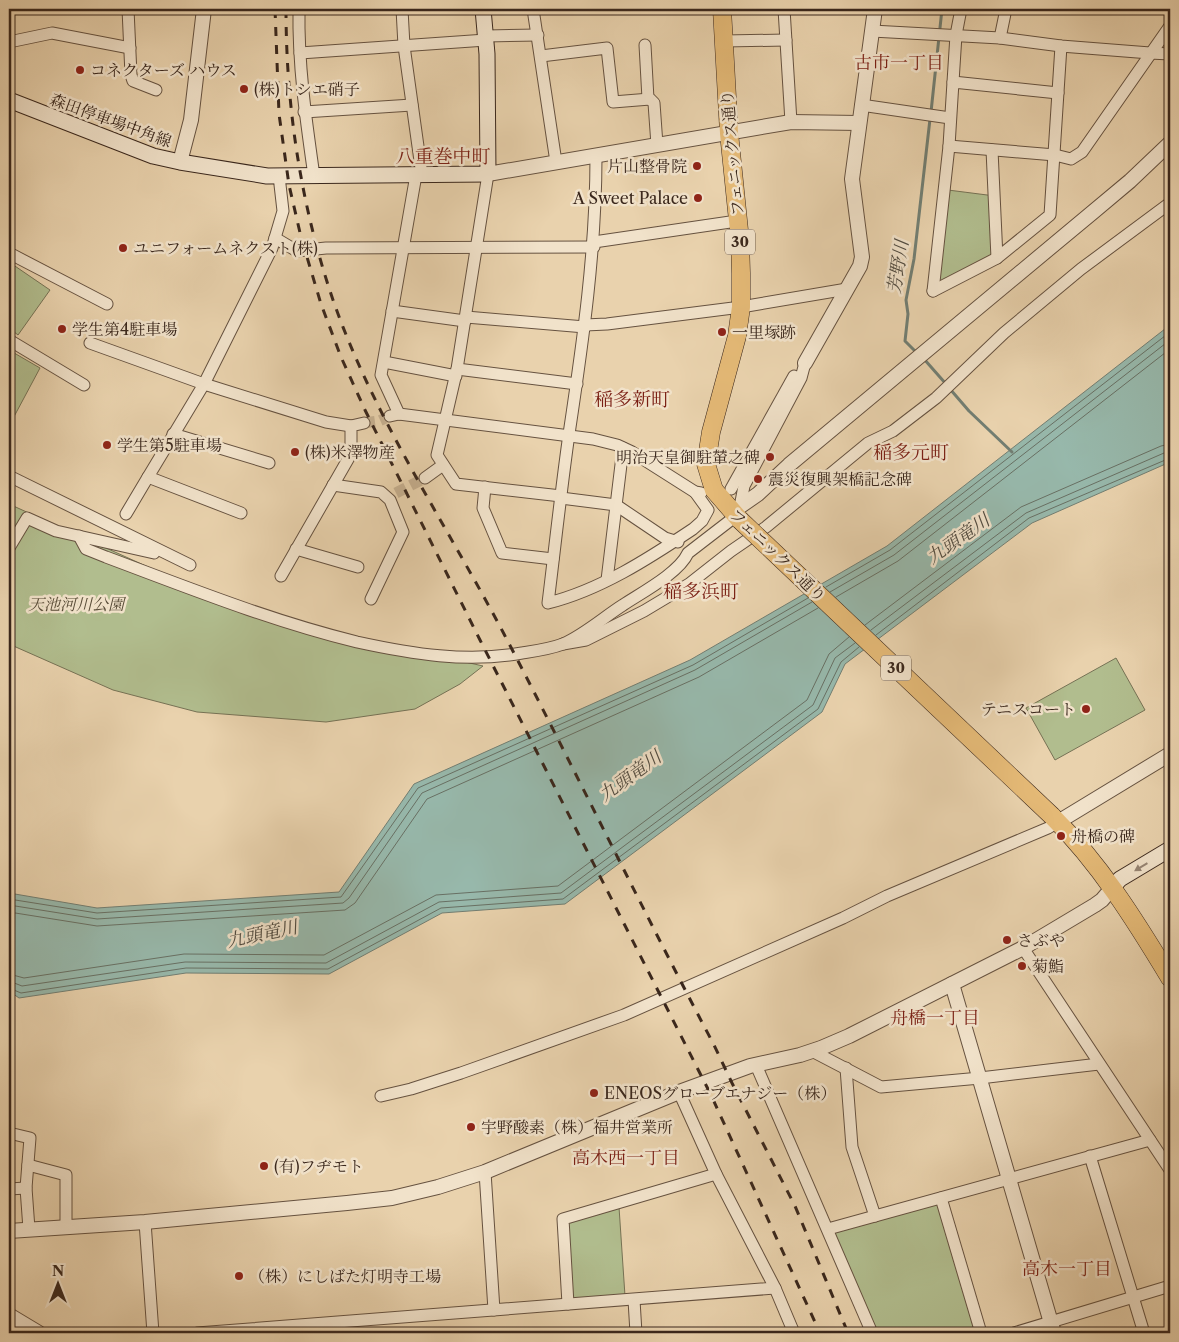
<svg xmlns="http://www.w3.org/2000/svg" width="1179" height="1342" font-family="'Libre Caslon Text','Noto Serif JP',serif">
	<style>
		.green { fill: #b1bd8e; stroke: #767255 }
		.water { fill: #97b8ab; stroke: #727e72 }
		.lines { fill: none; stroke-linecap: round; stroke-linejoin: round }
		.shore { stroke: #687064; stroke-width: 1 }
		.stream { stroke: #727e72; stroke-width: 3 }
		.minor-tunnel { stroke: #c6b090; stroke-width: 11; stroke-dasharray: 11 5.5; stroke-linecap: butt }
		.minor-casing { stroke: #665240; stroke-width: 13 }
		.tertiary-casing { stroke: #665240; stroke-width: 16 }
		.secondary-casing { stroke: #3a271c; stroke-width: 17 }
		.primary-casing { stroke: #3a271c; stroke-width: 19 }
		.minor { stroke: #f1e2ca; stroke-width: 11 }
		.tertiary { stroke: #f1e2ca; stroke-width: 14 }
		.secondary { stroke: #f1e2ca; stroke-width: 15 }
		.primary { stroke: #e4b976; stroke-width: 18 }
		.rail { stroke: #3a271c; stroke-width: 3; stroke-dasharray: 9 9; stroke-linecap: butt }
		.primary-bridge-casing { stroke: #3a271c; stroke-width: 19; stroke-linecap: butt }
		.primary-bridge { stroke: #e4b976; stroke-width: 18 }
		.oneway { fill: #968473 }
		.poi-dot { fill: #8f2418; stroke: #f1e2ca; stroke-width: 2 }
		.labels { text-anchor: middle; stroke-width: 5; stroke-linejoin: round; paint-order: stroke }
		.shield { fill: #f1e2ca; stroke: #715f50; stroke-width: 1 }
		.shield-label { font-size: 15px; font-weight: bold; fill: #3a271c }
		.poi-label { font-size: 16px; fill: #3a271c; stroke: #f1e2ca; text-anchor: start }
		.street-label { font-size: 16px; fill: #3a271c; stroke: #f1e2ca }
		.park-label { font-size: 16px; font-style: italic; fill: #584c38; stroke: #f1e2ca }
		.neighbourhood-label { font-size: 18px; fill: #7a1f14; stroke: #f1e2ca }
		.water-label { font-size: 18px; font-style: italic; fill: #514b40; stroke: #f1e2ca }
		.quarter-label { font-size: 19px; fill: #7a1f14; stroke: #f1e2ca }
	</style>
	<rect width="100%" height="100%" fill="#e9d2ad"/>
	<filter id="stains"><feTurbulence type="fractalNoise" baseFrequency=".004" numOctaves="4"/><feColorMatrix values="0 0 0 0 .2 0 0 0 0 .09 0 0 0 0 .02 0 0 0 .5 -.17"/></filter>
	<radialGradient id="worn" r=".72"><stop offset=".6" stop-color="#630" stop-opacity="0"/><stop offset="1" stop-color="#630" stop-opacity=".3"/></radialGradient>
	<g class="green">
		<polygon points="948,190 995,196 997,258 934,288"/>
		<polygon points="9,262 50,290 18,335 9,328"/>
		<polygon points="9,350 40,368 9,426"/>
		<polygon points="9,504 201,591 328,631 483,666 460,684 415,709 326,722 197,712 113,690 9,644"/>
		<polygon points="1116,658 1145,710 1055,760 1026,708"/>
		<polygon points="943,1202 981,1333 871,1333 828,1229"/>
		<polygon points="619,1207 625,1296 568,1304 563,1219"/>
	</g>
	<polygon class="water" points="1170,325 1170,462 1032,523 845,664 822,712 565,904 442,913 329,974 186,973 19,998 9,991 9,893 97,908 339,892 414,784 690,660 887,546"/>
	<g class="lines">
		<g class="shore">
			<polyline points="826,587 890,550 1170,332"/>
			<polyline points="830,592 894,555 1170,340"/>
			<polyline points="836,597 898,561 1170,349"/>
			<polyline points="865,625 1021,507 1161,446 1170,444"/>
			<polyline points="871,630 1026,513 1164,453 1170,452"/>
			<polyline points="876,635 1029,518 1170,458"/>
			<polyline points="9,899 97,913 341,897 418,788 693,665 808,598"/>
			<polyline points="9,905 97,919 343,903 349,898 422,793 695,670 812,602"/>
			<polyline points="9,912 97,926 345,910 355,903 427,799 699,677 818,608"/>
			<polyline points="9,974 24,978 184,954 324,955 436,895 558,886 807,700 829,654 849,637"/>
			<polyline points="9,981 22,986 185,962 326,963 439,902 561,893 813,705 835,658 855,643"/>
			<polyline points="9,988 21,993 186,968 328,969 441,908 563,899 818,709 841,662 859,647"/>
		</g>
		<g class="stream">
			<polyline points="931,112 942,9"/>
			<polyline points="917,353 905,341 908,314 906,300 914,259 930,119"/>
			<polyline points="924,359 946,384"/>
			<polyline points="950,389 969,411 1012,452"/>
		</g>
		<g class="minor-tunnel">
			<polyline points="364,423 379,421 390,416"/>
			<polyline points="396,493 425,478"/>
		</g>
		<g class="minor-casing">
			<g id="minor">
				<polyline points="128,9 131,75 133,81 156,90"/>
				<path d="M299 9C298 65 306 120 314 176"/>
				<polyline points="402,9 404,46 422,175"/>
				<polyline points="533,9 556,162"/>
				<polyline points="784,9 791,122"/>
				<polyline points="872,31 1000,38 1061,46 1150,53 1170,54"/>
				<polyline points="486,36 538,35"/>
				<polyline points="1000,38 1006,9"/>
				<polyline points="724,41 786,40"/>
				<polyline points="9,42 52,33 130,48"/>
				<polyline points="645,45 648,99"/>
				<polyline points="300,53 486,40"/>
				<polyline points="541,56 607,48 613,102 650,99 654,103 657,145"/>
				<polyline points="953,82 956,35 961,9"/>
				<polyline points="861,105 950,118"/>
				<polyline points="304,112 412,105"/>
				<polyline points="949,146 1055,155 1071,159 1082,152 1170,26"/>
				<polyline points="992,150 997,258"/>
				<path d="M596 156C596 250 583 341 569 434 561 490 555 547 548 603 600 590 648 559 693 529L702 521 708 510 695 492"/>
				<polyline points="488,174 457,369 437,455 456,484 561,496"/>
				<polyline points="275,238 297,251 326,248 594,247"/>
				<polyline points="594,242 737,221"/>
				<polyline points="9,253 107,304"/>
				<polyline points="933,291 949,146 953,82 1058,93"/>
				<polyline points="933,291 997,258 1050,215 1061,46"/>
				<polyline points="392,311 465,321"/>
				<polyline points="466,317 585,327"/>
				<polyline points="585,325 607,324 741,307 847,289"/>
				<polyline points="9,340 84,385"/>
				<polyline points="90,343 204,384 326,422 351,426"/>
				<polyline points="384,362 456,376"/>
				<polyline points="457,369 577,384"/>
				<polyline points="399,414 381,375 416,175"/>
				<polyline points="390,416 399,414 593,439 617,445 632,452 695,492 701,493"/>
				<polyline points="173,434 269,463"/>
				<polyline points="9,476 190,565"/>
				<polyline points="425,478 443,465"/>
				<polyline points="333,485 381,492 390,500 403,532 371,599"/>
				<polyline points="485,487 483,508 502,553 553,559"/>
				<polyline points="731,489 794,376"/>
				<polyline points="561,498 616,505 665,538 678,542"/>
				<polyline points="740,507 744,486 801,378 805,363"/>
				<polyline points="241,513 148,477 204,384 272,248 283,211 279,176"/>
				<polyline points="126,514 148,477"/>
				<path d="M79 536 86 549 106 557C189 588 271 621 357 642 412 654 467 663 522 653 535 651 550 649 563 644 584 635 604 617 623 605 641 593 679 573 688 553L736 516"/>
				<polyline points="9,548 27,518 56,531 154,553"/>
				<polyline points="296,549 358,567"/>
				<polyline points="281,576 351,454 351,426 364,423"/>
				<polyline points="607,580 623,448"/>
				<polyline points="563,644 586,640 644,611 689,584 731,551 766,527 868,443 893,431 936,398 1004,333 1081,269 1170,203"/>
				<polyline points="1023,948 1170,1170"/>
				<polyline points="812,1051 881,1087 980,1078 1099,1064"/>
				<polyline points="756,1065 872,1333"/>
				<polyline points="846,1068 852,1147 875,1216"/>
				<polyline points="381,1096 411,1089 461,1073 624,1015 843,918 887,896 1048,828 1058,822"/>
				<polyline points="9,1133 30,1138 26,1188 29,1229"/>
				<polyline points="1090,1156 1144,1333"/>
				<polyline points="28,1165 66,1175 66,1227"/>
				<polyline points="485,1172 494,1310"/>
				<polyline points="9,1189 26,1188"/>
				<polyline points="941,1198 981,1333"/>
				<polyline points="145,1222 153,1333"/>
				<polyline points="828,1229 1150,1140"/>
				<polyline points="775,1288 794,1333"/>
				<polyline points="634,1300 636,1333"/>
				<polyline points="568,1304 563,1219 716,1174"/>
				<polyline points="197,1333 775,1288 716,1174 679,1092"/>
				<polyline points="1014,1333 1170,1286"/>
			</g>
		</g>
		<g class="tertiary-casing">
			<g id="tertiary">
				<polyline points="180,162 191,120 204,9"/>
				<polyline points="488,174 791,122 859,123"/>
				<polyline points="805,363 860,266 862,257 852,179 875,9"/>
				<polyline points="732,512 758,494 789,465 1093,212 1130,181 1170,143"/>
				<polyline points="1058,822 1170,754"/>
				<polyline points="952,984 1054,1333"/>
				<polyline points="9,1231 145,1222 347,1203 392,1198 438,1187 485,1172 679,1092 750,1066 800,1055 821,1048 849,1036 1023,948 1095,905 1102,900 1113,887"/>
				<polyline points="9,1315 39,1333"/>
			</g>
		</g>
		<g class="secondary-casing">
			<g id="secondary">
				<polyline points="9,100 153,156 180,162 267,176 488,174 487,54 483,9"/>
				<polyline points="1113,887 1120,879 1170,849"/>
			</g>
		</g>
		<g class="primary-casing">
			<g id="primary">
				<polyline points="722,9 729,133 740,240 741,273 741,307 737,336 711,432 706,464 714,490 740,520"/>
				<path d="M1052 816C1100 864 1135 920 1170 978"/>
			</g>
		</g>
		<use href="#minor" class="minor"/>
		<use href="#tertiary" class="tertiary"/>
		<use href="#secondary" class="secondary"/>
		<use href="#primary" class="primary"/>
		<g class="rail">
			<polyline points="275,9 279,114 289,185 301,237 321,304 341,357 365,410 480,640 711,1095 820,1333"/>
			<path d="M286 9C286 108 301 206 333 300 374 418 446 524 504 634 575 770 642 909 714 1045L732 1083 795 1206 848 1333"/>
		</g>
		<g class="primary-bridge-casing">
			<polyline id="primary-bridge" points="740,520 1052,816"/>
		</g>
		<use href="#primary-bridge" class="primary-bridge"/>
	</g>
	<defs><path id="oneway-solid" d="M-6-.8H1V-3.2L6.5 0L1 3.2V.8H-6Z" transform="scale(1.25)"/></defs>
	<use class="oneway" href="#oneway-solid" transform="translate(1141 867) rotate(149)"/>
	<g class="poi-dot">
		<circle cx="80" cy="70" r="5"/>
		<circle cx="244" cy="89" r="5"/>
		<circle cx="697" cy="166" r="5"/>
		<circle cx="698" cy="198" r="5"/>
		<circle cx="123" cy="248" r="5"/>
		<circle cx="62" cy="329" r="5"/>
		<circle cx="722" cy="332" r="5"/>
		<circle cx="107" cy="445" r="5"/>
		<circle cx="295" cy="452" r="5"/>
		<circle cx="770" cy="457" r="5"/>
		<circle cx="758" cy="479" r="5"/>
		<circle cx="1086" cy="709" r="5"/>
		<circle cx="1061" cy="836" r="5"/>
		<circle cx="1007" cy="940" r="5"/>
		<circle cx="1022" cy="966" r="5"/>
		<circle cx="594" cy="1093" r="5"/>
		<circle cx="471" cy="1127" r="5"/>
		<circle cx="264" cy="1166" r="5"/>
		<circle cx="239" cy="1276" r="5"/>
	</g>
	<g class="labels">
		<g class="shield">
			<rect x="725" y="229.5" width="30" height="25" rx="4"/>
			<rect x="881" y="655.5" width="30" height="25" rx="4"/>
		</g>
		<g class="shield-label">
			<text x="740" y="247">30</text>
			<text x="896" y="673">30</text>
		</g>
		<g class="poi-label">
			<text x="90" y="76">コネクターズ ハウス</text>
			<text x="254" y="95">(株)トシエ硝子</text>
			<text x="687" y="172" text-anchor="end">片山整骨院</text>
			<text x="688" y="204" text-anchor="end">A Sweet Palace</text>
			<text x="133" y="254">ユニフォームネクスト(株)</text>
			<text x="72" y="335">学生第4駐車場</text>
			<text x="732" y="338">一里塚跡</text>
			<text x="117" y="451">学生第5駐車場</text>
			<text x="305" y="458">(株)米澤物産</text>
			<text x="760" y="463" text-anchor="end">明治天皇御駐輦之碑</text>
			<text x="768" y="485">震災復興架橋記念碑</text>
			<text x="1076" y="715" text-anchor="end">テニスコート</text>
			<text x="1071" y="842">舟橋の碑</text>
			<text x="1017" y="946">さぶや</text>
			<text x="1032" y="972">菊鮨</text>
			<text x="604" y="1099">ENEOSグローブエナジー（株）</text>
			<text x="481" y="1133">宇野酸素（株）福井営業所</text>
			<text x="274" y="1172">(有)フヂモト</text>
			<text x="249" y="1282">（株）にしばた灯明寺工場</text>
		</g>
		<g class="street-label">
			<text transform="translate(111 120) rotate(20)" y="6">森田停車場中角線</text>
			<text transform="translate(732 153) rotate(-95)" y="6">フェニックス通り</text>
			<text transform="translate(778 555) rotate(44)" y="6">フェニックス通り</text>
		</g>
		<g class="park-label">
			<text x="76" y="610">天池河川公園</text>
		</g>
		<g class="neighbourhood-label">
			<text x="899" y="69">古市一丁目</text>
			<text x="935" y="1024">舟橋一丁目</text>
			<text x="626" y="1164">高木西一丁目</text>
			<text x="1067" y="1275">高木一丁目</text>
		</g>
		<g class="water-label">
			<text transform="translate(898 267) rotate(-81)" y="6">芳野川</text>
			<text transform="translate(958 539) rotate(-35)" y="6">九頭竜川</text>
			<text transform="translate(630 776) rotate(-36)" y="6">九頭竜川</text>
			<text transform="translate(262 934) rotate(-12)" y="6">九頭竜川</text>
		</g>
		<g class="quarter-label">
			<text x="443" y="163">八重巻中町</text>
			<text x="632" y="406">稲多新町</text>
			<text x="911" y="459">稲多元町</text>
			<text x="701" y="598">稲多浜町</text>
		</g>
	</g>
	<rect width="1179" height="1342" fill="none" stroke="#e9d2ad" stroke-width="30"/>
	<rect x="10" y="10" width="1159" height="1322" fill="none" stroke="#3a271c" stroke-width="2.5"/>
	<rect x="15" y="15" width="1149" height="1312" fill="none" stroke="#3a271c"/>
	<g transform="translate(58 1284)" stroke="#f1e2ca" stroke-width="4" paint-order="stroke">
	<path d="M0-4L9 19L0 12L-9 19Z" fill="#3a271c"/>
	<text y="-8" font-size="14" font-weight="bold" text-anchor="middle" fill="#3a271c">N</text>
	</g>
	<rect width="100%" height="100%" filter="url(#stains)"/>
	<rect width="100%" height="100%" fill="url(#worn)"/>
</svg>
